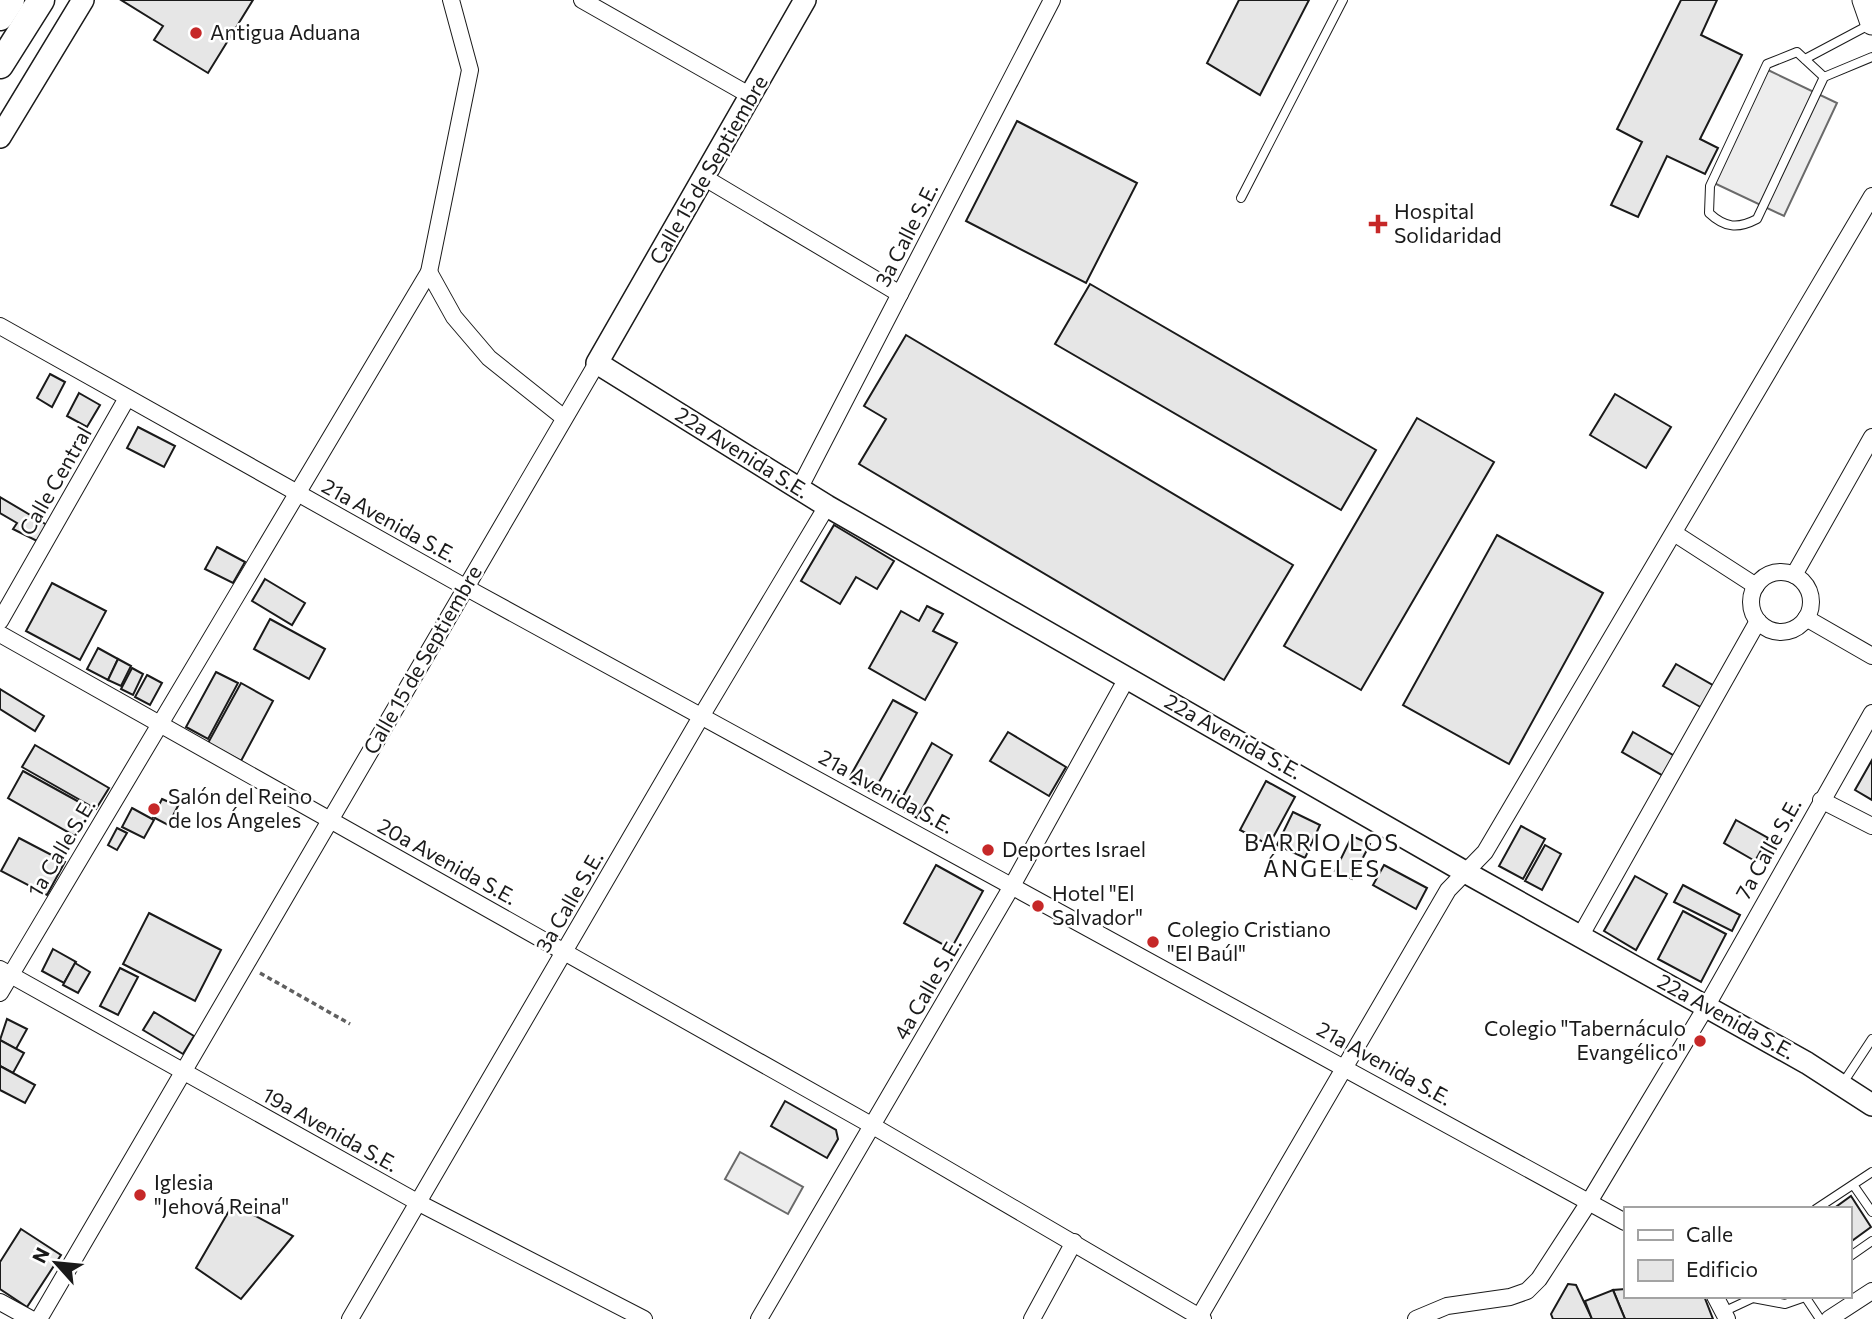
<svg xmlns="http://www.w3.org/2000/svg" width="1872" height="1319" font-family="Commissioner,sans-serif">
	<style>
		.parking { fill: #ededed; stroke: #6a6a6a; stroke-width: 2 }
		.building { fill: #e6e6e6; stroke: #1a1a1a; stroke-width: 2 }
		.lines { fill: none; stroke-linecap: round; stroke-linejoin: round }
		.service-casing { stroke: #1a1a1a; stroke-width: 10 }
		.minor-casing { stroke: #1a1a1a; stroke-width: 18 }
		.tertiary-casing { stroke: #1a1a1a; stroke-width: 24 }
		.secondary-casing { stroke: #1a1a1a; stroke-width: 25 }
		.trunk-casing { stroke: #1a1a1a; stroke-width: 29 }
		.path { stroke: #5f5f5f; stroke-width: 3.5; stroke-dasharray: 5 3.5; stroke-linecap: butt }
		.service { stroke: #fff; stroke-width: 8 }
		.minor { stroke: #fff; stroke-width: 16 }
		.tertiary { stroke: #fff; stroke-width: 21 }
		.secondary { stroke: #fff; stroke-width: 23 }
		.trunk { stroke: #fff; stroke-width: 26 }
		.poi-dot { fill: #c62828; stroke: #fff; stroke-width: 2.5 }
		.labels { text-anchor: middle; stroke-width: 5; stroke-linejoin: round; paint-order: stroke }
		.poi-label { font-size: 21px; fill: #1a1a1a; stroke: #fff; text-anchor: start }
		.street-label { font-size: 21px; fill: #1a1a1a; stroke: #fff }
		.neighbourhood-label { font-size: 23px; letter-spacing: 2px; fill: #1a1a1a; stroke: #fff }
	</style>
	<rect width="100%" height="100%" fill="#fff"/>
	<g class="parking">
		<polygon points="1768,70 1837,103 1784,216 1714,183"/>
		<polygon points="740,1152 803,1187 788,1214 725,1179"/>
	</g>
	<g class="building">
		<polygon points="121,0 253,0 208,73 154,40 163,26"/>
		<polygon points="1239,0 1309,0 1260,95 1207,63"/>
		<polygon points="1681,0 1717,0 1701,35 1742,55 1700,139 1718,148 1705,174 1667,156 1638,217 1611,205 1642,142 1617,129"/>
		<polygon points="1017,121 1137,183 1086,283 966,221"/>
		<polygon points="1090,284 1376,450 1341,510 1055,344"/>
		<polygon points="906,335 1293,565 1224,680 859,464 886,419 864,406"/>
		<polygon points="50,374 65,382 52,407 37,398"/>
		<polygon points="79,393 100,405 87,427 67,416"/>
		<polygon points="1615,394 1671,427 1646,468 1590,435"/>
		<polygon points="1417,418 1494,462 1361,690 1284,646"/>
		<polygon points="138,427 175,446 164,467 127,448"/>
		<polygon points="0,497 47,525 37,541 13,529 17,523 0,513"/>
		<polygon points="834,525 894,561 877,589 856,577 840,604 801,581"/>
		<polygon points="1497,535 1603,593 1509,764 1403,705"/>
		<polygon points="217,547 245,562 233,583 205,569"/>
		<polygon points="265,579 305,603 292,625 252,601"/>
		<polygon points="52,583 106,611 80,660 26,631"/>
		<polygon points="927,606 943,614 933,631 957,643 925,700 869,668 901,611 919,621"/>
		<polygon points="270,619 325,649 309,679 254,649"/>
		<polygon points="98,648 118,659 108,680 87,669"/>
		<polygon points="118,659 131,666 121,686 108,680"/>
		<polygon points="1676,664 1716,687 1704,709 1663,686"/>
		<polygon points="132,668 143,674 133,695 121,689"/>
		<polygon points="216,672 238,683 208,739 186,727"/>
		<polygon points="147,675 162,683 150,705 135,697"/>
		<polygon points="241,683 273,701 241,761 208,743"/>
		<polygon points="0,689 44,716 35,731 0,709"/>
		<polygon points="893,700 917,713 873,793 848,780"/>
		<polygon points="1008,732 1066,767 1049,796 990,761"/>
		<polygon points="1633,732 1678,758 1667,778 1622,752"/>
		<polygon points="932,743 952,755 917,818 897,807"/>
		<polygon points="35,745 109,788 96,809 22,767"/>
		<polygon points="1872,760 1872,800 1855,790"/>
		<polygon points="23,771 90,808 75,836 8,798"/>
		<polygon points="1266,781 1295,797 1269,845 1240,830"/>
		<polygon points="162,799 178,806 168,825 153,817"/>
		<polygon points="132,808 154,820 144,838 122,827"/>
		<polygon points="1293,812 1320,825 1305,858 1277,845"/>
		<polygon points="1736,820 1768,838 1755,861 1724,843"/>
		<polygon points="1521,826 1545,839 1523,879 1499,866"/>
		<polygon points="117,828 127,833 117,850 108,845"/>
		<polygon points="1352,836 1370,844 1352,879 1335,871"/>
		<polygon points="19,838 65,862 47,895 1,871"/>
		<polygon points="1545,845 1561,854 1542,890 1525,881"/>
		<polygon points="936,865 983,891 951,949 904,923"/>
		<polygon points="1384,865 1427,888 1416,909 1373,885"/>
		<polygon points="1635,876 1667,894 1636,950 1604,931"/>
		<polygon points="1683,885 1740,915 1732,931 1674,902"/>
		<polygon points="1683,911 1726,934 1701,982 1658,959"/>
		<polygon points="149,913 221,950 195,1001 123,964"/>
		<polygon points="53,949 76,962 64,983 42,971"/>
		<polygon points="75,963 90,972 78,993 63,985"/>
		<polygon points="120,968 138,977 118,1015 100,1006"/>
		<polygon points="154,1012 194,1036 183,1054 143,1030"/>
		<polygon points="7,1019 27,1029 16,1049 0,1040"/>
		<polygon points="0,1040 24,1053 13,1073 0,1066"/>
		<polygon points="0,1066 35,1085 25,1103 0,1090"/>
		<polygon points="785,1101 836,1130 838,1139 827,1158 771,1126"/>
		<polygon points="1851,1196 1871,1227 1849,1243 1849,1209 1833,1209"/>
		<polygon points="233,1204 293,1236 241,1299 196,1268"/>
		<polygon points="21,1229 61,1255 27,1307 0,1289 0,1262"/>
		<polygon points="1568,1284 1576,1285 1592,1319 1553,1319 1551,1314"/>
		<polygon points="1625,1289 1625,1296 1704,1296 1713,1319 1625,1319 1613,1290"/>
		<polygon points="1613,1290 1625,1319 1592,1319 1585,1301"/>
	</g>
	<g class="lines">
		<g class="service-casing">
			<g id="service">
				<polyline points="1805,59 1869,25"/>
				<path d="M1824 77 1797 52 1767 64 1710 186 1709 213C1725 228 1738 229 1757 219L1824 77 1872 57"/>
				<polyline points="1241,198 1343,0"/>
				<polyline points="1843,1083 1872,1039"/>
				<polyline points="1854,1186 1872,1212"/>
				<polyline points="1816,1209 1872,1172"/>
				<polyline points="1849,1257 1872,1241"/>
				<polyline points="1806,1298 1820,1319"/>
				<polyline points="1723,1312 1753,1298 1785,1304 1808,1296"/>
			</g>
		</g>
		<g class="minor-casing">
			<g id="minor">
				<polyline points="582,0 751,96"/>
				<polyline points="705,178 900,294"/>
				<polyline points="429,272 454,317 489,358 563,417"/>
				<polyline points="0,326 465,587 1625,1222"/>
				<polyline points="799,489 1052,0"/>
				<polyline points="1674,533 1756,586"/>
				<circle cx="1781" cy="602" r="30"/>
				<polyline points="1794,575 1872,437"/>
				<polyline points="1806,618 1872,656"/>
				<polyline points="0,621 127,398"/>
				<polyline points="0,634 873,1126 1203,1319"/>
				<polyline points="1821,800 1872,826"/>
				<polyline points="1581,935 1758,621"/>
				<polyline points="0,969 419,1203 644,1319"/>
				<polyline points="0,993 429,272 470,70 451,0"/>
				<polyline points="1715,1296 1727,1319"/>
				<polyline points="0,1302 31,1319"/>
				<polyline points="39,1319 597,363"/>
				<polyline points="350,1319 702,715 827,506"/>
				<polyline points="759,1319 1012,886 1127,678"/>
				<polyline points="1032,1319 1074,1242"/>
				<polyline points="1198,1319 1448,890 1485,852 1872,196"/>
				<polyline points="1416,1319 1447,1306 1510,1297 1527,1291 1539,1279 1589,1202 1706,1007 1872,713"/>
				<polyline points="1829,1319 1872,1291"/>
			</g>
		</g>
		<g class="tertiary-casing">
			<g id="tertiary">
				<polyline points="805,0 597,363 827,506 1465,872 1807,1063 1872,1105"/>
				<polyline points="0,137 83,0"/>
			</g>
		</g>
		<g class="secondary-casing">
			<polyline id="secondary" points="1864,0 1872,23"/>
		</g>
		<g class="trunk-casing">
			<g id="trunk">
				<polyline points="0,17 11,0"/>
				<polyline points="0,65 41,0"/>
			</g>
		</g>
		<polyline class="path" points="260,973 350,1024"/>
		<use href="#service" class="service"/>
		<use href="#minor" class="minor"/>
		<use href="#tertiary" class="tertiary"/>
		<use href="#secondary" class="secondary"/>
		<use href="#trunk" class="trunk"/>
	</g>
	<g class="poi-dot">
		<circle cx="196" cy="33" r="7"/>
		<path d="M1374.5 213.5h7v7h7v7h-7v7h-7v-7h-7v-7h7z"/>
		<circle cx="154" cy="809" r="7"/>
		<circle cx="988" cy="850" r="7"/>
		<circle cx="1038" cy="906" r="7"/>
		<circle cx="1153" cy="942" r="7"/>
		<circle cx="1700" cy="1041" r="7"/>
		<circle cx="140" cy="1195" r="7"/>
	</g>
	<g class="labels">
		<g class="poi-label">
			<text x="210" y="40">Antigua Aduana</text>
			<text x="1394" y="219">Hospital<tspan x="1394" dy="24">Solidaridad</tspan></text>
			<text x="168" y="804">Salón del Reino<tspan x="168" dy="24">de los Ángeles</tspan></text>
			<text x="1002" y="857">Deportes Israel</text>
			<text x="1052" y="901">Hotel "El<tspan x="1052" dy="24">Salvador"</tspan></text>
			<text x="1167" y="937">Colegio Cristiano<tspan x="1167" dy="24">"El Baúl"</tspan></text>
			<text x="1686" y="1036" text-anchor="end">Colegio "Tabernáculo<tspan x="1686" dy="24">Evangélico"</tspan></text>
			<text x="154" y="1190">Iglesia<tspan x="154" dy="24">"Jehová Reina"</tspan></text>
		</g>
		<g class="street-label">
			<text transform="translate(709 170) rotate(-60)" y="7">Calle 15 de Septiembre</text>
			<text transform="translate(907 235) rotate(-63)" y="7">3a Calle S.E.</text>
			<text transform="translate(742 453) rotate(32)" y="7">22a Avenida S.E.</text>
			<text transform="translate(56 481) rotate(-60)" y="7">Calle Central</text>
			<text transform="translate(389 521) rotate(29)" y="7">21a Avenida S.E.</text>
			<text transform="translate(423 660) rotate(-60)" y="7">Calle 15 de Septiembre</text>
			<text transform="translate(1233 737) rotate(29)" y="7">22a Avenida S.E.</text>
			<text transform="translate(886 792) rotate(29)" y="7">21a Avenida S.E.</text>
			<text transform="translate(62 848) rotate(-59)" y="7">1a Calle S.E.</text>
			<text transform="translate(1769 849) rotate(-61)" y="7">7a Calle S.E.</text>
			<text transform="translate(447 862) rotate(29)" y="7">20a Avenida S.E.</text>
			<text transform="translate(570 902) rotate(-60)" y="7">3a Calle S.E.</text>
			<text transform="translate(928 989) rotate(-60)" y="7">4a Calle S.E.</text>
			<text transform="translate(1726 1017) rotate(29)" y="7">22a Avenida S.E.</text>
			<text transform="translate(1384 1064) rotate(29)" y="7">21a Avenida S.E.</text>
			<text transform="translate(330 1130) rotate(29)" y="7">19a Avenida S.E.</text>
		</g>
		<g class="neighbourhood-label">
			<text x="1322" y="851">BARRIO LOS<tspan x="1322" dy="26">ÁNGELES</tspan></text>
		</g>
	</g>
	<rect x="1624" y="1207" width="228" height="91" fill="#ffffff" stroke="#a3a3a3" stroke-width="2"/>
	<rect x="1638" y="1230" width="35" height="10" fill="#ffffff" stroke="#a3a3a3" stroke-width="2"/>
	<text x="1686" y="1242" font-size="21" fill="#1a1a1a">Calle</text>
	<rect x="1638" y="1260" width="35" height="21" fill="#e6e6e6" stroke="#a3a3a3" stroke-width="2"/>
	<text x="1686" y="1277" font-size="21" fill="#1a1a1a">Edificio</text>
	<g transform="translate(56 1263) rotate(297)" stroke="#ffffff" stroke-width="5" paint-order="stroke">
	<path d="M0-5L12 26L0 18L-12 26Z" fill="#1a1a1a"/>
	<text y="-10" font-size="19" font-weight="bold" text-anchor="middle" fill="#1a1a1a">N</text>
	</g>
</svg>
